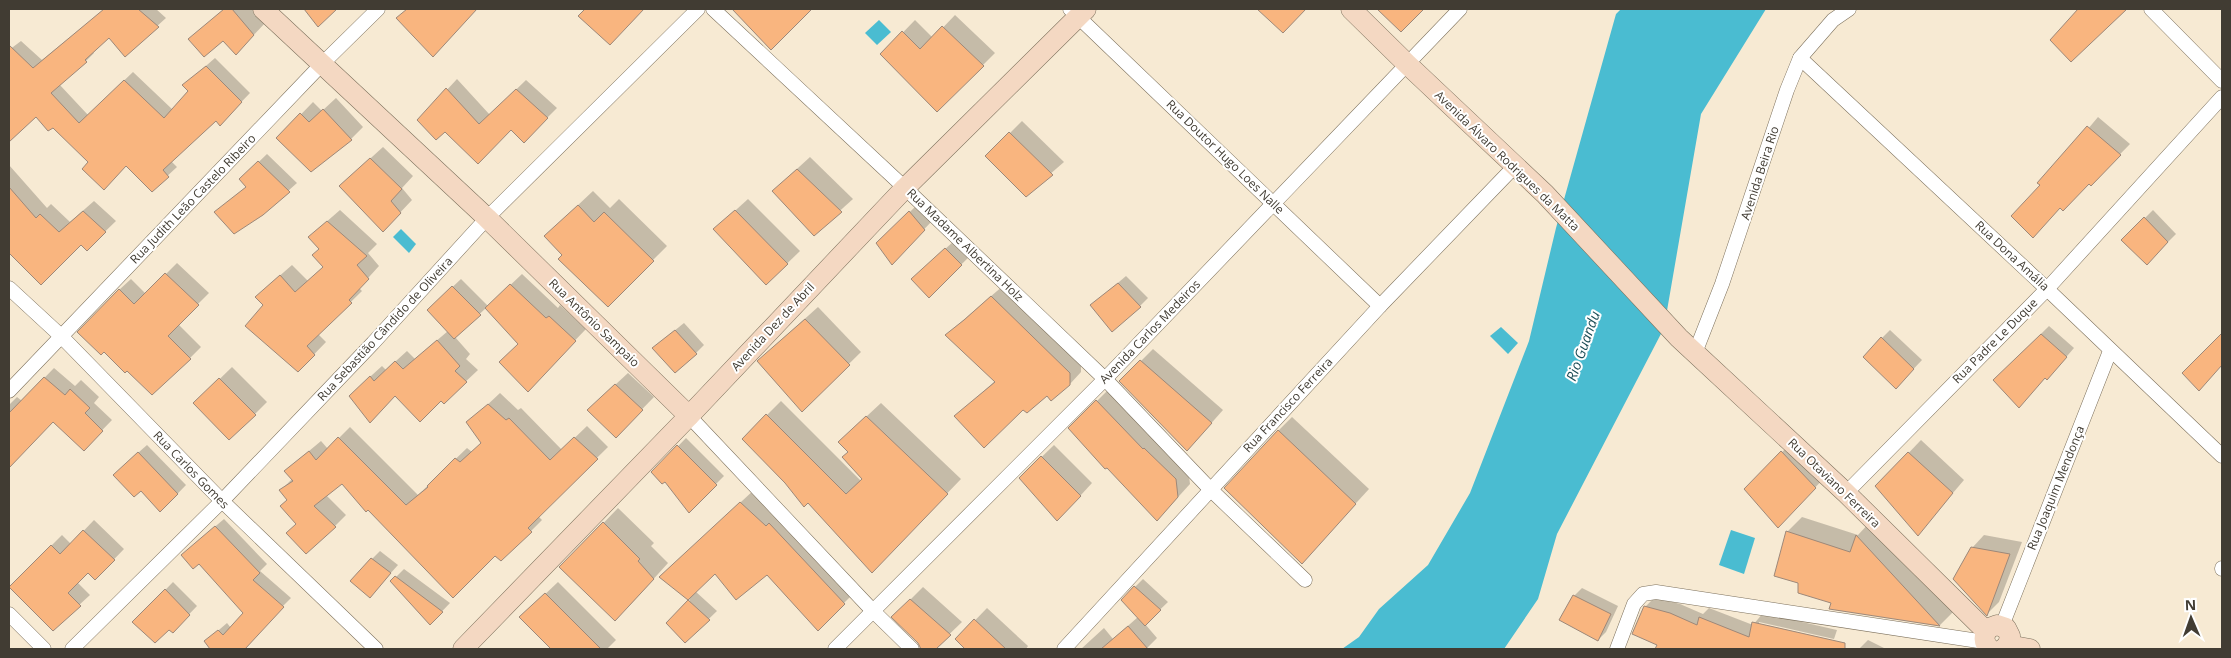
<svg xmlns="http://www.w3.org/2000/svg" width="2231" height="658" font-family="'Open Sans',sans-serif">
	<style>
		.water { fill: #4abcd1 }
		.shadow { fill: #0003 }
		.building { fill: #f9b57f; stroke: #9d8879 }
		.lines { fill: none; stroke-linecap: round; stroke-linejoin: round }
		.street-casing { stroke: #7d715d; stroke-width: 15 }
		.secondary-casing { stroke: #7d715d; stroke-width: 21 }
		.street { stroke: #fff; stroke-width: 14 }
		.secondary { stroke: #f4d8c2; stroke-width: 20 }
		.labels { text-anchor: middle; stroke-width: 4; stroke-linejoin: round; paint-order: stroke }
		.street-label { font-size: 12px; fill: #413c33; stroke: #fff }
		.water-label { font-size: 14px; font-style: italic; fill: #1c4d56; stroke: #fff }
	</style>
	<rect width="100%" height="100%" fill="#f7ead3"/>
	<g class="water">
		<polygon points="1621,9 1766,9 1701,114 1664,328 1557,534 1538,599 1504,649 1342,649 1359,637 1379,609 1428,565 1470,493 1529,341 1556,228 1616,14"/>
		<polygon points="879,20 891,32 877,45 865,33"/>
		<polygon points="401,229 416,244 409,253 393,237"/>
		<polygon points="1501,327 1518,343 1508,354 1490,336"/>
		<polygon points="1731,530 1755,538 1744,574 1719,565"/>
	</g>
	<g class="shadow">
		<polygon points="105,9 156,9 166,18 125,55 109,37 93,52 94,53 86,61 59,84 88,115 133,72 173,110 190,91 184,85 215,58 250,93 220,124 217,120 171,161 177,167 152,190 127,165 90,162 53,126 36,115 9,140 9,50 21,41 42,60"/>
		<polygon points="224,9 254,9 266,22 248,41 190,39"/>
		<polygon points="408,9 476,9 443,45 398,18"/>
		<polygon points="587,9 643,9 620,33 580,16"/>
		<polygon points="733,9 811,9 771,48"/>
		<polygon points="955,15 995,53 937,111 882,54 915,20 933,38"/>
		<polygon points="457,79 490,115 526,80 557,108 524,141 511,129 445,130 419,120"/>
		<polygon points="336,98 363,127 351,139 278,138 313,102 322,111"/>
		<polygon points="2098,117 2130,144 2091,184 2089,183 2041,185"/>
		<polygon points="1022,121 1064,162 1026,195 987,156"/>
		<polygon points="383,147 413,176 402,188 412,200 395,218 340,186"/>
		<polygon points="267,154 297,183 262,214 216,212 247,186 241,179"/>
		<polygon points="810,157 853,199 814,234 786,179"/>
		<polygon points="9,165 47,208 51,204 70,222 94,201 116,221 87,249 81,243 41,283 9,252 9,245 14,240 9,235"/>
		<polygon points="593,191 610,208 619,199 667,246 608,305 564,255 560,222"/>
		<polygon points="748,199 800,251 767,283 715,229"/>
		<polygon points="918,204 932,221 892,263 878,243"/>
		<polygon points="340,210 377,244 368,253 379,266 359,288 362,291 318,334 326,342 298,371 264,305 268,286 292,265 308,281 324,266 320,249 309,237"/>
		<polygon points="2153,210 2176,234 2147,263 2123,240"/>
		<polygon points="954,241 970,256 929,296 921,271"/>
		<polygon points="177,263 209,293 178,324 201,347 190,358 119,290 131,279 146,294"/>
		<polygon points="522,274 558,308 560,305 586,329 538,379 520,344 486,308 455,337 470,354 466,359 478,370 444,402 441,399 395,395 361,385 382,366 386,370 407,351 415,359 448,331 428,310 461,279 488,306"/>
		<polygon points="1126,276 1148,298 1140,306 1092,305"/>
		<polygon points="1004,285 1081,361 1081,372 1070,384 1023,408 956,416 995,381 946,335"/>
		<polygon points="818,307 861,352 802,410 771,349"/>
		<polygon points="684,323 704,345 696,353 653,348"/>
		<polygon points="2049,326 2074,348 2055,370 1994,380"/>
		<polygon points="1890,330 1922,360 1904,379 1882,338"/>
		<polygon points="1153,349 1223,410 1199,437 1121,381"/>
		<polygon points="232,367 267,402 255,414 195,403"/>
		<polygon points="54,368 75,386 81,380 99,397 94,403 112,420 84,449 53,420 14,461 9,456 9,405 17,397 22,401"/>
		<polygon points="628,373 654,397 616,436 601,398"/>
		<polygon points="1109,389 1188,467 1190,484 1169,507 1070,428"/>
		<polygon points="500,393 518,410 521,408 562,450 587,426 608,447 538,516 542,520 531,531 495,554 342,482 326,495 346,515 335,526 297,524 288,499 281,490 292,479 285,471 321,441 328,449 350,427 418,495 467,448 472,452 482,443 468,423"/>
		<polygon points="781,401 861,481 863,479 849,452 854,428 881,403 961,479 886,557 808,501 786,482 743,439"/>
		<polygon points="1292,417 1369,489 1302,562 1278,431"/>
		<polygon points="686,438 724,476 689,511 665,480 653,472"/>
		<polygon points="1794,440 1827,475 1790,514 1746,489"/>
		<polygon points="1921,440 1964,480 1918,534 1877,486"/>
		<polygon points="147,445 186,485 161,511 122,467"/>
		<polygon points="1054,445 1092,483 1069,508 1020,478"/>
		<polygon points="755,489 858,589 818,629 767,573 715,572 695,591 717,611 686,641 667,623 690,600 661,576"/>
		<polygon points="618,508 654,543 651,546 668,563 630,605 561,567"/>
		<polygon points="1802,517 1858,535 1871,521 1954,611 1940,625 1831,608 1833,602 1799,582 1787,532"/>
		<polygon points="224,519 267,564 260,571 291,598 240,649 214,649 206,641 227,623 231,628 245,613 191,547"/>
		<polygon points="94,520 124,549 95,579 88,572 77,582 90,595 53,629 10,587 62,535 71,544"/>
		<polygon points="1984,535 2022,542 1999,602 1987,614 1972,548"/>
		<polygon points="380,551 398,565 370,596 372,559"/>
		<polygon points="404,569 450,603 430,624 392,581"/>
		<polygon points="1143,579 1168,602 1145,624 1157,638 1146,649 1081,649 1104,628 1113,639 1138,617 1122,600"/>
		<polygon points="173,582 197,606 173,631 170,628 134,622"/>
		<polygon points="558,582 616,640 607,649 553,649 521,617"/>
		<polygon points="923,587 962,622 934,649 922,649 919,642 893,617"/>
		<polygon points="1582,588 1618,606 1606,632 1598,640 1574,596"/>
		<polygon points="1655,597 1680,604 1703,614 1709,608 1753,625 1763,613 1837,630 1834,639 1759,622 1759,625 1833,642 1831,649 1656,649 1658,644 1645,607"/>
		<polygon points="987,608 1028,646 1026,649 967,649 957,639"/>
		<polygon points="1868,640 1886,649 1859,649"/>
	</g>
	<g class="building">
		<polygon points="104,9 138,9 159,27 125,57 109,38 85,60 87,62 51,93 79,123 124,80 164,118 188,91 182,85 206,66 242,102 220,126 216,121 163,170 169,177 152,192 126,166 104,190 82,169 88,162 53,128 48,131 36,117 9,142 9,45 33,68"/>
		<polygon points="224,9 232,9 254,35 236,55 223,41 204,57 188,39"/>
		<polygon points="304,9 337,9 318,27"/>
		<polygon points="407,9 477,9 433,57 396,18"/>
		<polygon points="585,9 644,9 610,45 578,16"/>
		<polygon points="732,9 812,9 771,50"/>
		<polygon points="1257,9 1306,9 1283,33"/>
		<polygon points="1377,9 1424,9 1401,32"/>
		<polygon points="2078,9 2127,9 2071,62 2050,40"/>
		<polygon points="942,26 984,66 937,112 880,54 902,31 920,49"/>
		<polygon points="446,88 479,124 516,89 548,118 524,143 511,130 478,164 445,132 436,140 417,120"/>
		<polygon points="323,109 352,140 311,172 276,138 300,113 309,122"/>
		<polygon points="2087,126 2121,155 2091,186 2089,184 2063,211 2060,208 2033,238 2011,216 2040,185 2037,183"/>
		<polygon points="1009,132 1053,175 1026,197 985,156"/>
		<polygon points="370,158 402,189 391,201 401,213 383,232 339,186"/>
		<polygon points="258,161 290,192 263,215 234,234 214,212 246,187 239,179"/>
		<polygon points="797,169 842,212 814,236 772,191"/>
		<polygon points="9,187 36,218 40,214 59,232 83,211 106,232 87,251 81,245 41,285 9,253"/>
		<polygon points="578,205 594,222 604,212 654,261 608,307 558,259 562,255 544,236"/>
		<polygon points="735,210 788,264 766,285 713,229"/>
		<polygon points="909,211 925,230 892,265 876,243"/>
		<polygon points="2144,217 2168,242 2147,265 2121,240"/>
		<polygon points="327,221 367,256 357,265 369,279 349,300 352,303 307,346 315,355 298,372 245,326 263,305 255,297 280,275 295,292 323,267 312,255 319,249 308,237"/>
		<polygon points="945,248 962,265 929,298 911,279"/>
		<polygon points="165,273 199,305 168,336 191,359 152,395 127,371 125,373 104,352 101,355 77,332 119,289 134,304"/>
		<polygon points="1118,283 1141,307 1112,332 1090,305"/>
		<polygon points="510,284 546,318 549,316 576,341 528,392 499,362 518,344 485,308"/>
		<polygon points="452,286 481,315 454,339 427,310"/>
		<polygon points="991,296 1070,373 1070,385 1051,401 1047,396 1027,413 1023,410 984,448 954,416 995,382 945,335 964,320"/>
		<polygon points="805,319 850,365 802,412 757,361"/>
		<polygon points="675,330 697,354 675,373 652,348"/>
		<polygon points="2222,333 2222,365 2199,391 2182,373"/>
		<polygon points="2041,334 2067,357 2047,380 2045,378 2019,408 1993,380"/>
		<polygon points="1881,337 1914,369 1896,389 1863,357"/>
		<polygon points="437,340 460,366 455,371 467,382 444,404 441,401 420,422 395,396 370,423 349,396 370,376 374,381 395,361 403,369"/>
		<polygon points="1140,360 1212,423 1187,451 1119,381"/>
		<polygon points="44,377 65,395 70,389 90,408 85,413 103,431 84,451 53,422 9,468 9,413"/>
		<polygon points="219,378 256,415 229,440 193,403"/>
		<polygon points="615,384 643,410 616,438 587,410"/>
		<polygon points="1096,400 1143,449 1144,448 1176,479 1178,497 1157,521 1107,468 1105,469 1068,428"/>
		<polygon points="488,404 506,420 509,418 550,460 574,437 598,459 528,528 532,532 501,561 495,556 453,598 368,510 366,512 342,484 314,506 336,527 306,554 286,533 296,524 280,506 287,500 279,490 293,481 284,471 309,451 316,460 338,437 406,505 428,487 427,486 455,458 460,462 481,443 466,422"/>
		<polygon points="766,414 846,494 862,479 842,457 848,452 838,442 866,416 948,494 872,573 808,503 804,507 785,483 742,439"/>
		<polygon points="1278,430 1356,504 1302,564 1224,488"/>
		<polygon points="677,445 717,485 689,513 665,482 662,484 651,472"/>
		<polygon points="1781,451 1816,488 1778,528 1744,489"/>
		<polygon points="138,452 178,494 160,512 141,491 134,497 113,475"/>
		<polygon points="1908,452 1953,493 1918,536 1875,486"/>
		<polygon points="1041,456 1081,496 1057,521 1019,478"/>
		<polygon points="740,502 766,526 769,523 845,604 818,631 767,575 736,600 715,574 688,600 659,577"/>
		<polygon points="603,522 640,559 638,561 654,579 615,621 559,567"/>
		<polygon points="215,526 260,573 253,580 284,607 245,649 210,649 204,641 218,630 223,635 243,613 199,564 193,569 181,555"/>
		<polygon points="83,530 115,560 95,580 88,573 68,593 81,606 53,631 9,587 51,545 60,554"/>
		<polygon points="1786,531 1850,552 1856,535 1940,626 1829,609 1831,603 1798,593 1798,583 1774,576"/>
		<polygon points="1971,547 2010,554 1987,616 1953,579"/>
		<polygon points="371,558 391,573 370,598 350,581"/>
		<polygon points="395,576 443,612 430,625 390,581"/>
		<polygon points="1134,586 1161,610 1145,626 1121,600"/>
		<polygon points="165,589 190,615 173,633 169,630 155,643 132,622"/>
		<polygon points="545,593 601,649 551,649 519,617"/>
		<polygon points="1573,595 1611,614 1598,641 1559,620"/>
		<polygon points="910,599 951,635 936,649 921,649 918,643 891,617"/>
		<polygon points="688,600 710,620 685,643 666,623"/>
		<polygon points="1644,606 1670,613 1697,625 1699,617 1749,637 1752,622 1845,643 1845,649 1655,649 1657,645 1632,634"/>
		<polygon points="974,619 1006,649 965,649 955,639"/>
		<polygon points="1128,626 1148,649 1101,649"/>
	</g>
	<g class="lines">
		<g class="street-casing">
			<g id="street">
				<polyline points="713,9 905,188 1105,379 1210,489 1305,580"/>
				<polyline points="1070,9 1380,306"/>
				<polyline points="2151,9 2222,81"/>
				<polyline points="1800,58 2047,289 2222,456"/>
				<polyline points="9,288 61,336 222,501 376,649"/>
				<polyline points="1695,353 1722,284 1787,90 1800,58 1833,20 1849,9"/>
				<polyline points="9,391 321,65 378,9"/>
				<polyline points="689,416 872,610 912,649"/>
				<polyline points="1846,493 2047,289 2222,97"/>
				<polyline points="2222,569 2222,568"/>
				<polyline points="9,614 44,649"/>
				<polyline points="2002,626 2110,351"/>
				<polyline points="72,649 222,501 373,343 487,218 698,9"/>
				<polyline points="835,649 1105,379 1460,9"/>
				<polyline points="1064,649 1380,306 1515,166"/>
				<polyline points="1617,649 1634,604 1643,594 1656,592 1985,642"/>
			</g>
		</g>
		<g class="secondary-casing">
			<g id="secondary">
				<polyline points="263,9 487,218 689,416"/>
				<polyline points="1351,9 1407,64 1545,194 1679,338 1846,493 1986,631"/>
				<polyline points="2008,645 2030,649"/>
				<polyline points="463,649 689,416 905,188 1086,9"/>
				<path d="M1990 649C1983 643 1983 635 1989 628L1997 625 2006 628 2010 636 2008 645 2003 649"/>
			</g>
		</g>
		<use href="#street" class="street"/>
		<use href="#secondary" class="secondary"/>
	</g>
	<g class="labels">
		<g class="street-label">
			<text transform="translate(1225 157) rotate(44)" y="4">Rua Doutor Hugo Loes Nalle</text>
			<text transform="translate(1507 161) rotate(44)" y="4">Avenida Álvaro Rodrigues da Matta</text>
			<text transform="translate(1760 173) rotate(-72)" y="4">Avenida Beira Rio</text>
			<text transform="translate(193 199) rotate(-46)" y="4">Rua Judith Leão Castelo Ribeiro</text>
			<text transform="translate(965 245) rotate(44)" y="4">Rua Madame Albertina Holz</text>
			<text transform="translate(2012 256) rotate(43)" y="4">Rua Dona Amália</text>
			<text transform="translate(594 323) rotate(44)" y="4">Rua Antônio Sampaio</text>
			<text transform="translate(773 327) rotate(-47)" y="4">Avenida Dez de Abril</text>
			<text transform="translate(385 329) rotate(-47)" y="4">Rua Sebastião Cândido de Oliveira</text>
			<text transform="translate(1150 332) rotate(-46)" y="4">Avenida Carlos Medeiros</text>
			<text transform="translate(1995 341) rotate(-45)" y="4">Rua Padre Le Duque</text>
			<text transform="translate(1288 405) rotate(-47)" y="4">Rua Francisco Ferreira</text>
			<text transform="translate(191 470) rotate(46)" y="4">Rua Carlos Gomes</text>
			<text transform="translate(1834 483) rotate(44)" y="4">Rua Otaviano Ferreira</text>
			<text transform="translate(2056 488) rotate(-68)" y="4">Rua Joaquim Mendonça</text>
		</g>
		<g class="water-label">
			<text transform="translate(1583 346) rotate(-70)" y="5">Rio Guandu</text>
		</g>
	</g>
	<rect width="2231" height="658" fill="none" stroke="#413c33" stroke-width="20"/>
	<g transform="translate(2191 618) rotate(358)" stroke="#ffffff" stroke-width="4" paint-order="stroke">
	<path d="M0-4L9 19L0 12L-9 19Z" fill="#413c33"/>
	<text y="-8" font-size="14" font-weight="bold" text-anchor="middle" fill="#413c33">N</text>
	</g>
</svg>
